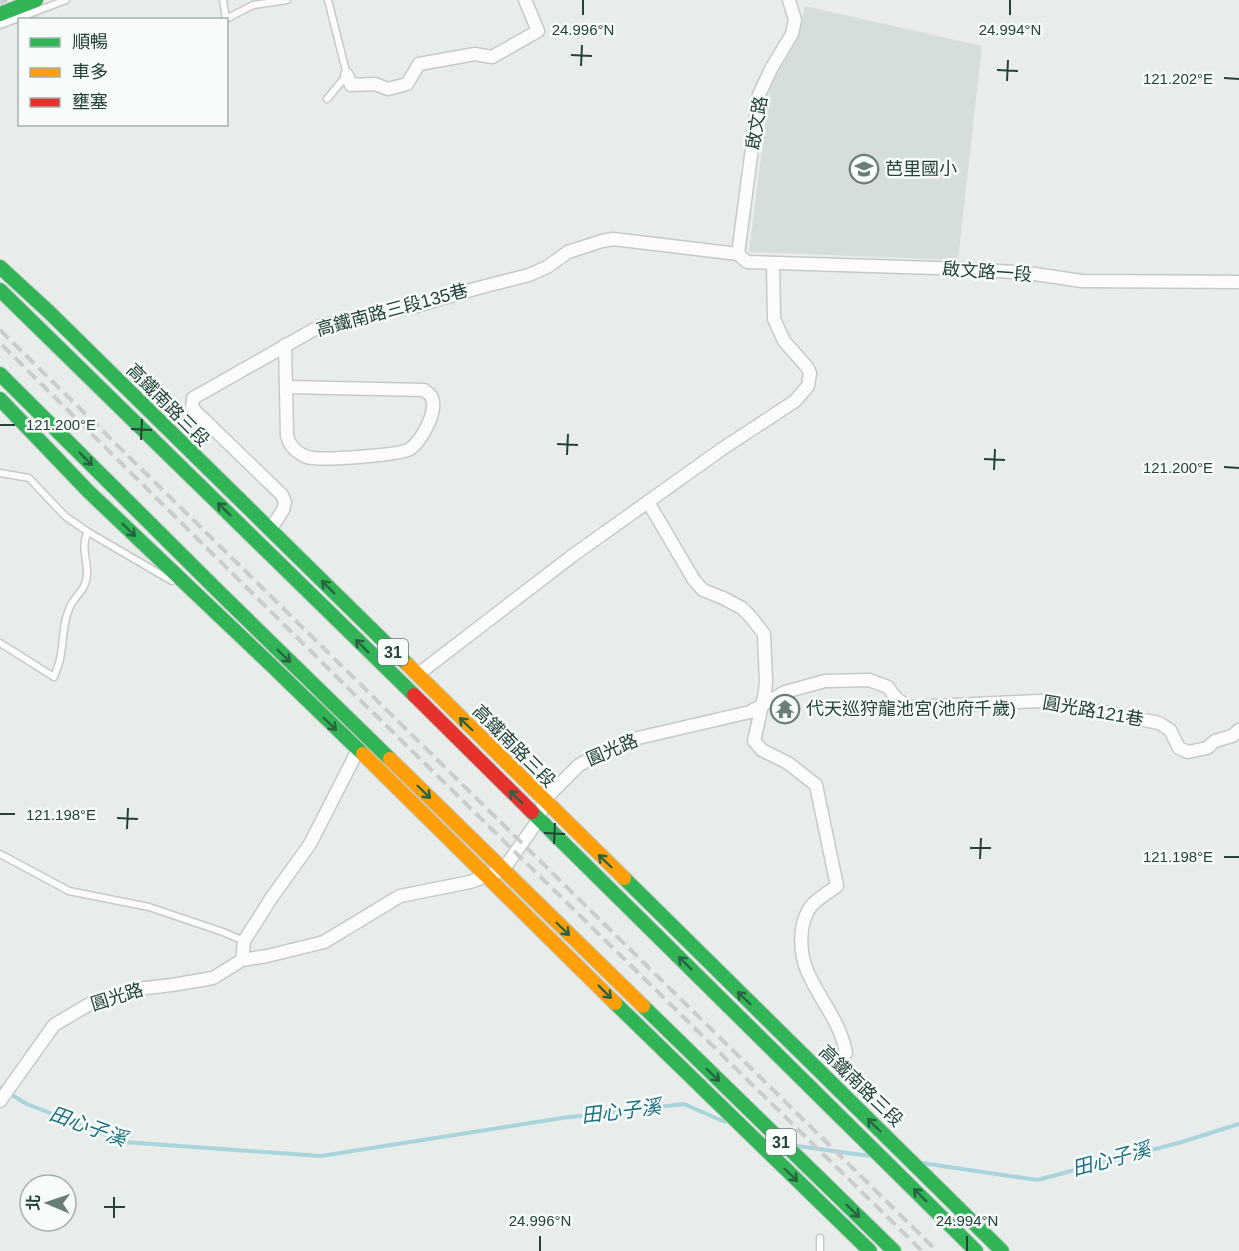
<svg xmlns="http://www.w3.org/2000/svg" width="1239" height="1251" font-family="Arial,'Noto Sans TC',sans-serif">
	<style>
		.built { fill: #d6dedb }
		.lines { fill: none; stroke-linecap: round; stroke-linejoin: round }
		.stream { stroke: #a9d4db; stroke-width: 4 }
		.lane-casing { stroke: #c5cac8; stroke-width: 9 }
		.street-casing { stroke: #c5cac8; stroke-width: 15 }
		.fast-casing { stroke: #c3cbc8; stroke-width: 16 }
		.slow-casing { stroke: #c3cbc8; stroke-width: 16 }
		.jam-casing { stroke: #c3cbc8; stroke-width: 16 }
		.lane { stroke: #fcfcfc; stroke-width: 6 }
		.street { stroke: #fcfcfc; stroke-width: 12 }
		.fast { stroke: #30b455; stroke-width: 14 }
		.slow { stroke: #ff9f0a; stroke-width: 14 }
		.jam { stroke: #e5322d; stroke-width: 14 }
		.rail { stroke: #c9cdcc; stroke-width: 4; stroke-dasharray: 12 6; stroke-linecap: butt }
		.oneway { stroke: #286442 }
		.ticks { fill: none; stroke: #24423a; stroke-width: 2 }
		.labels { text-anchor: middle; stroke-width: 5; stroke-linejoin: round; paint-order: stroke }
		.shield { fill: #f7fbf9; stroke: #637a73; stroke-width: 1.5 }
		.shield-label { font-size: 16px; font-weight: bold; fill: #24423a }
		.street-label { font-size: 18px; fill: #24423a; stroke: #f7fbf9 }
		.poi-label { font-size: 18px; fill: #24423a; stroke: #f7fbf9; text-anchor: start }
		.water-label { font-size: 20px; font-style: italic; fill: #1c6f80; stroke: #f7fbf9 }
		.ticks-label { font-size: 15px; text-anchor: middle; fill: #24423a; stroke: #f7fbf9; stroke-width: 5; stroke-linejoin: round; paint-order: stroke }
	</style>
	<rect width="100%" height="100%" fill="#e8edeb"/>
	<polygon class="built" points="805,6 982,46 958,260 749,252 770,86 797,41"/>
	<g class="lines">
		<g class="stream">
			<polyline points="0,1088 27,1104 124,1142 321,1156 562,1118 684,1104 725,1122"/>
			<polyline points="797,1146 870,1156"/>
			<polyline points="922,1163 1037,1180 1182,1142 1239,1124"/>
		</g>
		<g class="lane-casing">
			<g id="lane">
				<polyline points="223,0 226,19 253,5 287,0"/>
				<polyline points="0,25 66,0"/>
				<polyline points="327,99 347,75 328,0"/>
				<polyline points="0,473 29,478 65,516 88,532 172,581"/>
				<path d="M0 643 54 677C56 671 59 665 60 659 64 641 62 620 72 603 78 593 86 589 87 575 88 560 80 546 88 532"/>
				<polyline points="0,854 69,891 149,907 223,932 244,941"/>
				<polyline points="820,1251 820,1238"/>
			</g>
		</g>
		<g class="street-casing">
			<g id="street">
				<polyline points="347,75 351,85 375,84 388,89 407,84 419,64 475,54 492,57 538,31 525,0"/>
				<polyline points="738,254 747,262 966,269 1028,273 1082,281 1239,282"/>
				<polyline points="738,254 759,95 771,69 792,34 795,20 789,0"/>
				<path d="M285 345 287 436C289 444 294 450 301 454 304 456 310 458 314 458 327 460 402 455 410 449 422 440 439 410 431 396 429 393 426 392 424 390L287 387"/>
				<path d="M648 502 694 580 703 590 723 598 742 608 750 616 764 634 766 681 765 692 754 741 762 750 788 763 816 785 837 886C829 892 818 898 811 906 798 924 799 953 808 973 820 1000 841 1023 846 1053"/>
				<polyline points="270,530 283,510 285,502 282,495 192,408 193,398 204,392 320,326 366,315 413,307 478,288 529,275 547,267 568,252 602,241 613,239 738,254"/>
				<polyline points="417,675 572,556 722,449 795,401 808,386 810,373 807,367 784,341 774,319 773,263"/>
				<polyline points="242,960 244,941 272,897 310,844 358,750"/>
				<path d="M0 1101 54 1025 93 1002 137 989 172 985 213 978 242 960 267 956 324 942 400 896 470 882 503 870 539 819 544 800 579 765 615 746 638 738 750 712 785 692 825 681 869 680 888 687C894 697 900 703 911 707L1040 701 1064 704 1159 723 1170 730 1179 748 1188 752 1207 748 1215 741 1232 736 1239 730"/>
			</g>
		</g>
		<g class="fast-casing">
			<g id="fast">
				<polyline points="0,14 36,0"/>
				<polyline points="0,267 49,312 408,665"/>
				<polyline points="0,290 414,695"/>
				<polyline points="0,374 219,592 390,759"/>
				<polyline points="0,399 88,491 270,664 363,754"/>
				<polyline points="532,812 976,1251"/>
				<polyline points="624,878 1002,1251"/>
				<polyline points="615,1003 870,1251"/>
				<polyline points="643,1006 894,1251"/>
			</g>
		</g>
		<g class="slow-casing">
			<g id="slow">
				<polyline points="408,665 624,878"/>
				<polyline points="363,754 615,1003"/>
				<polyline points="390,759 643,1006"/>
			</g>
		</g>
		<g class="jam-casing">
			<polyline id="jam" points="414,695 532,812"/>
		</g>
		<use href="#lane" class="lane"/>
		<use href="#street" class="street"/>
		<use href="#fast" class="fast"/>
		<use href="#slow" class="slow"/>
		<use href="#jam" class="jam"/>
		<g class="rail">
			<polyline points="0,3 7,0"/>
			<polyline points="0,330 937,1251"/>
			<polyline points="2,345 354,694 922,1251"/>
		</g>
	</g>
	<defs><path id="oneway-shaft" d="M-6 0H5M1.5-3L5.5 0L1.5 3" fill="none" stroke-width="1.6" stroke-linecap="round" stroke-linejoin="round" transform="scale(1.5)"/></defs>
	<g class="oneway">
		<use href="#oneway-shaft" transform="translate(86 459) rotate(45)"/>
		<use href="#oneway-shaft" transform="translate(224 509) rotate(-135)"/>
		<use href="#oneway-shaft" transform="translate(129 530) rotate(44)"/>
		<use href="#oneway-shaft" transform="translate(328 587) rotate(-135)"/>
		<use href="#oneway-shaft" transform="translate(362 646) rotate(-135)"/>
		<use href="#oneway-shaft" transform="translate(284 656) rotate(44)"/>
		<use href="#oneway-shaft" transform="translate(330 724) rotate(44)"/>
		<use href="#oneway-shaft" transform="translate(466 724) rotate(-136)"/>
		<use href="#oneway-shaft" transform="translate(424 792) rotate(44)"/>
		<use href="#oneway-shaft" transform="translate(516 797) rotate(-136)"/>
		<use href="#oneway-shaft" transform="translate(605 861) rotate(-136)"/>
		<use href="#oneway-shaft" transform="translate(563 929) rotate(44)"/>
		<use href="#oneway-shaft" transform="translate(685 963) rotate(-135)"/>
		<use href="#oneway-shaft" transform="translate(605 992) rotate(45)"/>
		<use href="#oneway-shaft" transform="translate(744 998) rotate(-136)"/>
		<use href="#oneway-shaft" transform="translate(713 1075) rotate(44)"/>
		<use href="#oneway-shaft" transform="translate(874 1125) rotate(-136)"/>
		<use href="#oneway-shaft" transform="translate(791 1175) rotate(44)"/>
		<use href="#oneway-shaft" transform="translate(920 1195) rotate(-135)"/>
		<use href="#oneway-shaft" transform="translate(853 1211) rotate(44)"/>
	</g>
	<path class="ticks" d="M583 15V0M1010 15V0M571 55 592 56M581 66 582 45M997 70 1018 71M1224 78 1239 79M1007 81 1008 60M0 425H15M131 429 152 430M141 440 142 419M557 444 578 445M567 455 568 434M984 459 1005 460M1224 467 1239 468M994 470 995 449M0 814H15M117 818 138 819M127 829 128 808M544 833 565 834M554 844 555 823M970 848H991M1224 857H1239M980 859 981 838M104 1207H125M114 1218V1197M540 1251V1236M967 1251V1236"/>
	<defs>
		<g id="school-ring" transform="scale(1.5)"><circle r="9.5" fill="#f7fbf9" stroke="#697e78" stroke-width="1.5"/><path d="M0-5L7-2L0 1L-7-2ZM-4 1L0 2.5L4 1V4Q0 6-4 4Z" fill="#697e78"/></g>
		<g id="temple-ring" transform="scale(1.5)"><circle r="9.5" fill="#f7fbf9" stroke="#697e78" stroke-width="1.5"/><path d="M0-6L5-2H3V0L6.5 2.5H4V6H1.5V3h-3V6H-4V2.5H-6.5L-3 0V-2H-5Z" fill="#697e78"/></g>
	</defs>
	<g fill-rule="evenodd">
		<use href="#school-ring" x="864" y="169"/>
		<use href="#temple-ring" x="785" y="709"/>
	</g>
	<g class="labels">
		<g class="shield">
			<rect x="378" y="639" width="30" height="26" rx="4.5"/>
			<rect x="766" y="1129" width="30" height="26" rx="4.5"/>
		</g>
		<g class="shield-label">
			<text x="393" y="658">31</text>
			<text x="781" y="1148">31</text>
		</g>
		<g class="street-label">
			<text transform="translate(757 123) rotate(-81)" y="6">啟文路</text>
			<text transform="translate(987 272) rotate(4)" y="6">啟文路一段</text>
			<text transform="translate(392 310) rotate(-15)" y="6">高鐵南路三段135巷</text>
			<text transform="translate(168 405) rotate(45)" y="6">高鐵南路三段</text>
			<text transform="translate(1093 711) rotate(10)" y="6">圓光路121巷</text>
			<text transform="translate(514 746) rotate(45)" y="6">高鐵南路三段</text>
			<text transform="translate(612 750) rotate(-23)" y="6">圓光路</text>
			<text transform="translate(117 997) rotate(-17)" y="6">圓光路</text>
			<text transform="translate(861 1086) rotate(44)" y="6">高鐵南路三段</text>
		</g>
		<g class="poi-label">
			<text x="885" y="175">芭里國小</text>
			<text x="806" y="715">代天巡狩龍池宮(池府千歲)</text>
		</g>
		<g class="water-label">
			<text transform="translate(621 1111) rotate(-7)" y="7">田心子溪</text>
			<text transform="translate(88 1126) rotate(20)" y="7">田心子溪</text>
			<text transform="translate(1111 1159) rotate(-15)" y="7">田心子溪</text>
		</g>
	</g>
	<g class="ticks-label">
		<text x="583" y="35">24.996°N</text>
		<text x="1010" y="35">24.994°N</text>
		<text x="1178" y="84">121.202°E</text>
		<text x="61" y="430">121.200°E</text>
		<text x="1178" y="473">121.200°E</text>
		<text x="61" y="820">121.198°E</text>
		<text x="1178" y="862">121.198°E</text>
		<text x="540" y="1226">24.996°N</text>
		<text x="967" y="1226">24.994°N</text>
	</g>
	<rect x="18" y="18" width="210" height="108" fill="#f7fbf9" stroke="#a3b1ad" stroke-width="1.5"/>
	<rect x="30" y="38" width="30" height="9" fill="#30b455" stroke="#a3b1ad" stroke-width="1.5"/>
	<text x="72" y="48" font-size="18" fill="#24423a">順暢</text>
	<rect x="30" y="68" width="30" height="9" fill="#ff9f0a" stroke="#a3b1ad" stroke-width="1.5"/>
	<text x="72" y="78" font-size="18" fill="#24423a">車多</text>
	<rect x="30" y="98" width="30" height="9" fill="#e5322d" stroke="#a3b1ad" stroke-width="1.5"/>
	<text x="72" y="108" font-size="18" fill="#24423a">壅塞</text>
	<g transform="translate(48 1203) rotate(272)"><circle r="28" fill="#f7fbf9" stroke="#a3b1ad" stroke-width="1.5"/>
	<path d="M0-4.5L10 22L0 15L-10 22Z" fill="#697e78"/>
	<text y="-9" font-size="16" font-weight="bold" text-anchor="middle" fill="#24423a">北</text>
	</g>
</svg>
